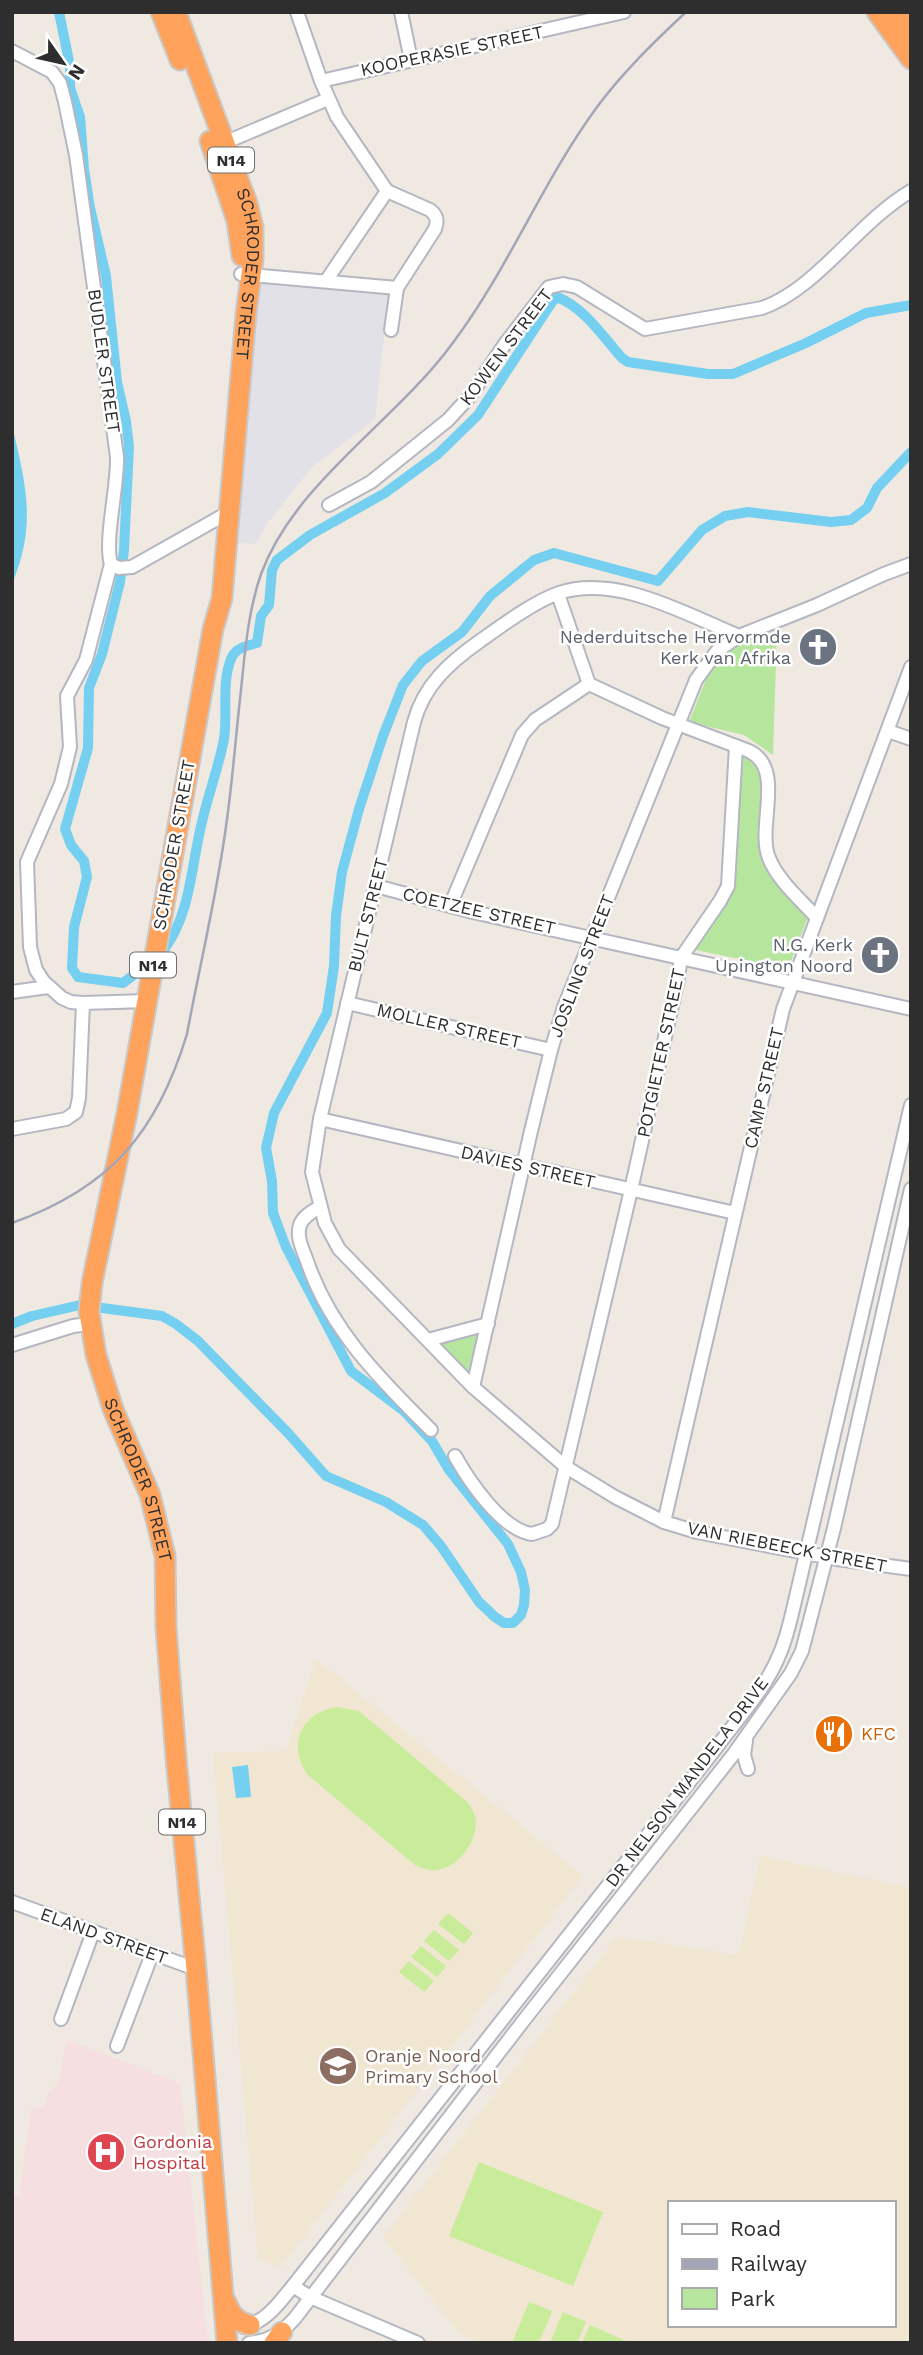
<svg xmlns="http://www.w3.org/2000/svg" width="923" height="2355" font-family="'Work Sans',sans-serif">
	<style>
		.industrial { fill: #e3e1e8 }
		.education { fill: #f0e6d1; fill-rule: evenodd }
		.medical { fill: #f5dfe0 }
		.green { fill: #b6e59e }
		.pitch { fill: #c9ec9a }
		.water { fill: #75cff0 }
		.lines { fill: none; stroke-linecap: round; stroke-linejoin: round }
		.canal { stroke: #75cff0; stroke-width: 10 }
		.minor-casing { stroke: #b4b7c1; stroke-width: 16 }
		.highway-casing { stroke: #c9c9c9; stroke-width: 23 }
		.minor { stroke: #fff; stroke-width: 12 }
		.highway { stroke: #ffa35c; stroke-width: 19 }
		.rail { stroke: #a3a6b8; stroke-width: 2.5 }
		.labels { text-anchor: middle; stroke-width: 5; stroke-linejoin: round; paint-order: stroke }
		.shield { fill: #fff; stroke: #6d6d6d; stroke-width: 2 }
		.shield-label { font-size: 16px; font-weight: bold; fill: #2e2e2e }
		.street-label { font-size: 18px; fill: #2e2e2e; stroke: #fff }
		.worship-label { font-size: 18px; fill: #5b616d; stroke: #fff; text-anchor: end }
		.food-label { font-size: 18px; fill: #c56008; stroke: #fff; text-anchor: start }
		.education-label { font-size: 18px; fill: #785e54; stroke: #fff; text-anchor: start }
		.health-label { font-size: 18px; fill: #be3a42; stroke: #fff; text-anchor: start }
	</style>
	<rect width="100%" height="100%" fill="#efe9e1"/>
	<polygon class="industrial" points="255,277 389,292 375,419 313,466 266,525 256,544 235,542"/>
	<g class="education">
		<polygon points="316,1659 583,1876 280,2268 258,2257 213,1753 286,1751"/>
		<path d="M760 1856 911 1888V2343H481L460 2334 383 2237 617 1937 739 1955ZM669 2203H893V2325H669Z"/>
	</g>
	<polygon class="medical" points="67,2040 180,2083 208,2343 12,2343 12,2196 19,2197 31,2108 44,2107 48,2093 58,2083"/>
	<g class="green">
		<polygon points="777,630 773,755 744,735 689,722 709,672 739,642"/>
		<polygon points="739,755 756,761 761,773 764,856 808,917 788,969 691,949 732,893"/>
		<polygon points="483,1330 474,1379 437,1343"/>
	</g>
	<g class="pitch">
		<path d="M337 1707 359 1711 466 1801C470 1805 473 1810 475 1816 480 1838 460 1868 436 1870 429 1871 422 1868 415 1865L308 1775C287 1745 300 1713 337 1707Z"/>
		<polygon points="448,1913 473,1933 464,1944 438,1924"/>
		<polygon points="434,1930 459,1950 449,1961 424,1941"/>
		<polygon points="421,1946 446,1966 437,1977 411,1957"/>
		<polygon points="409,1961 434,1981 424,1992 399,1972"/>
		<polygon points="479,2162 603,2212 573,2286 449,2236"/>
		<polygon points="529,2302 552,2311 539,2343 512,2343"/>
		<polygon points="563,2312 586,2322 577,2343 550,2343"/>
		<polygon points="590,2325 626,2341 626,2343 582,2343"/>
	</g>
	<g class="water">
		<path d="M12 425C26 486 37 524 12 584Z"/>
		<polygon points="248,1765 251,1797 236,1798 232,1767"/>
	</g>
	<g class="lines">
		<g class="canal">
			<polyline points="59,12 70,66 70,88 80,117 84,169 90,208 106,276 117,382 126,421 129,447 124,550 120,582 102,654 89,688 88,748 65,829 71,845 84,861 87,877 74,927 72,968 78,977 123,983 140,970"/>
			<path d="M163 951C192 913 191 862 203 818 209 792 219 766 224 739 228 714 221 684 231 659 235 648 246 646 257 643L261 616 269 605 272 570 277 560 310 535 385 493 438 454 478 415 552 302 557 297C585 308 603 337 622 358L628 362 708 374H733L806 343 866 313 911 305"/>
			<polyline points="12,1324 32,1316 80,1305 162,1316 176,1324 198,1341 288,1433 326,1476 386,1502 423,1525 441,1546 479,1602 495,1617 504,1623 513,1623 521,1615 524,1605 525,1590 521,1572 508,1544 449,1470 432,1441 404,1411 351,1371 286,1247 273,1213 272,1181 266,1148 274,1113 327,1013 334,966 336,916 342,872 359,809 383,736 403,685 422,661 462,632 490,596 534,560 554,553 658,581 702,530 725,516 748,512 831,522 851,520 867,508 877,488 911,452"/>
		</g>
		<g class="minor-casing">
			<g id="minor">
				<polyline points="297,12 321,81 337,117 387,191 326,281"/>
				<polyline points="401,12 411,60"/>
				<path d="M12 51 52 72 60 83 65 102 76 155 117 457C118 486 104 541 111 564L119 568 132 567 231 511"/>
				<polyline points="321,81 624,12"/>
				<polyline points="219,145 328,99"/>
				<path d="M387 191 430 210C437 215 438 221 435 229L397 288 391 330"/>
				<polyline points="241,274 397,288"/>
				<path d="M329 505 371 482 448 420 470 396 505 344 549 287 563 284 577 287 645 329 762 308C817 289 858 222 911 191"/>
				<path d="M911 564 884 574 817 605 739 636C685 614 617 574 559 593 535 601 501 626 480 641 450 662 424 685 414 722L320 1119 312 1172 325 1223 339 1249 473 1387 566 1467 615 1497 664 1522 697 1532 837 1559 911 1569"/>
				<path d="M558 594 589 684 662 718 749 751C786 769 756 827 769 858 778 881 801 900 817 918"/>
				<polyline points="888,731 911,739"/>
				<polyline points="376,886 473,912 911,1009"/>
				<polyline points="450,906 522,735 535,720 589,684"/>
				<polyline points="12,992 48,987"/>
				<polyline points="83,1003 71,1002 62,998 44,982 36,970 30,947 27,862 61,784 70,747 67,696 86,660 111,564"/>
				<polyline points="347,1003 551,1050"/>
				<polyline points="320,1119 735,1213"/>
				<polyline points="12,1129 66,1119 76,1112 79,1098 83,1003 146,1001"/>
				<path d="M320 1207C313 1211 303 1216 300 1225 296 1237 303 1250 307 1261 330 1330 381 1380 431 1430"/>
				<polyline points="428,1340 488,1324"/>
				<polyline points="12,1345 73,1326 89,1324"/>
				<polyline points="473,1387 531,1131 551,1050 564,1007 696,680 717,651 739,636"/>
				<path d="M455 1456C469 1481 502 1530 532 1534L547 1529 552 1524 631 1190 677 983 681 958 720 901 728 886 736 746"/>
				<polyline points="664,1522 783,1009 911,667"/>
				<polyline points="746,1741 744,1755 748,1769"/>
				<polyline points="12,1902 196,1969"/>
				<polyline points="61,2019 93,1932"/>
				<polyline points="117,2046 152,1954"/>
				<polyline points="293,2286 310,2297 418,2343"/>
				<path d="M244 2327C267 2321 279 2303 293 2286L716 1748C738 1718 766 1689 780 1653 787 1637 791 1618 795 1601L911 1105"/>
				<path d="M249 2343C269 2341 282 2333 295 2318L524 2020 733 1755 791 1673 802 1651 834 1528 911 1189"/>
			</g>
		</g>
		<g class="highway-casing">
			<g id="highway">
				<polyline points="161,12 180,60"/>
				<path id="s1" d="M176 12 247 203 253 227V259L246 314 222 598 213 629 127 1113 92 1283 89 1312 96 1355 113 1409 150 1495 165 1556 166 1627 176 1758 196 1969 227 2343"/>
				<polyline points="877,12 911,59"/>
				<polyline points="896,12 911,33"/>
				<polyline points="210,141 237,221 242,256"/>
				<path d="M226 2302C231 2315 237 2322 250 2325"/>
				<polyline points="274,2343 282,2332"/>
			</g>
		</g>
		<use href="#minor" class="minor"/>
		<use href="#highway" class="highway"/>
		<path class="rail" d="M12 1223C110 1188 157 1133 187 1034 200 963 218 891 227 819 233 776 236 733 241 690 245 651 248 612 261 574 295 482 395 422 452 344 508 270 542 182 597 107 623 72 654 42 686 12"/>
	</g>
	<defs>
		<g id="church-disc" transform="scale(2.0125)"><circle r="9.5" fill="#6b7280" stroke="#fff"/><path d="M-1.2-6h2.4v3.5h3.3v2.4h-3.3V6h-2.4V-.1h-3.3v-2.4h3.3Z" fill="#fff"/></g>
		<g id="restaurant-disc" transform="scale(2.0125)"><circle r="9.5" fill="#e8710a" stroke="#fff"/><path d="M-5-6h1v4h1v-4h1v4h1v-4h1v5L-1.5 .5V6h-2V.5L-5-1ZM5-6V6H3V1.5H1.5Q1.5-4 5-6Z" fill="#fff"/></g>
		<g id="school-disc" transform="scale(2.0125)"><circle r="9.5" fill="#8d6e63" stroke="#fff"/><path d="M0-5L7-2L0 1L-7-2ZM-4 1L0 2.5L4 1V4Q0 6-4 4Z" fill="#fff"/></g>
		<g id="hospital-disc" transform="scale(2.0125)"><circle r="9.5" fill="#e0444e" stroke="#fff"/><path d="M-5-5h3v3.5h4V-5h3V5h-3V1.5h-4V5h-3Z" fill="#fff"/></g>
	</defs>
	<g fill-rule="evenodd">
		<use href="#church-disc" x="818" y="647"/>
		<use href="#church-disc" x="880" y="955"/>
		<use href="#restaurant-disc" x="834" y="1734"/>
		<use href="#school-disc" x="338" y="2066"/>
		<use href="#hospital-disc" x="106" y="2152"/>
	</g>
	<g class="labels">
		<g class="shield">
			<rect x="208" y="147.5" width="46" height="25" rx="5"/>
			<rect x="130" y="952.5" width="46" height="25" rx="5"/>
			<rect x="159" y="1809.5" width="46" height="25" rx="5"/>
		</g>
		<g class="shield-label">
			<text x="231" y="166">N14</text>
			<text x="153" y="971">N14</text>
			<text x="182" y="1828">N14</text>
		</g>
		<g class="street-label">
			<text transform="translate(452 51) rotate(-12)" y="6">KOOPERASIE STREET</text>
			<text dy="6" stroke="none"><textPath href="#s1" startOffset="275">SCHRODER STREET</textPath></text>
			<text transform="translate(506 347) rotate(-53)" y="6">KOWEN STREET</text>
			<text transform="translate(104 361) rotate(82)" y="6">BUDLER STREET</text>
			<text transform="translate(174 845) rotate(-80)" y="6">SCHRODER STREET</text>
			<text transform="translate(479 911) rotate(13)" y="6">COETZEE STREET</text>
			<text transform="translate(368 915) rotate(-76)" y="6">BULT STREET</text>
			<text transform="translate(582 966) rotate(-69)" y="6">JOSLING STREET</text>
			<text transform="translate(449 1026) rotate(13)" y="6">MOLLER STREET</text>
			<text transform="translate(661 1053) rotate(-78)" y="6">POTGIETER STREET</text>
			<text transform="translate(764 1088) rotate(-77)" y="6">CAMP STREET</text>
			<text transform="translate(528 1167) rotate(13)" y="6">DAVIES STREET</text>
			<text dy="6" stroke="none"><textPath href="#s1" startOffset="1503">SCHRODER STREET</textPath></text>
			<text transform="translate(787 1547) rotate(11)" y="6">VAN RIEBEECK STREET</text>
			<text transform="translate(687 1782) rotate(-53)" y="6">DR NELSON MANDELA DRIVE</text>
			<text transform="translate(104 1936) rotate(20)" y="6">ELAND STREET</text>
		</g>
		<g class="worship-label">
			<text x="791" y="643">Nederduitsche Hervormde<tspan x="791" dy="21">Kerk van Afrika</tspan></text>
			<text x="853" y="951">N.G. Kerk<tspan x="853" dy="21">Upington Noord</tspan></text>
		</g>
		<g class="food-label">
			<text x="861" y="1740">KFC</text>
		</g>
		<g class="education-label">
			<text x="365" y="2062">Oranje Noord<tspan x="365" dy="21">Primary School</tspan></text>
		</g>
		<g class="health-label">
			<text x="133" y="2148">Gordonia<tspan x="133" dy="21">Hospital</tspan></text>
		</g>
	</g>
	<rect width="923" height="2355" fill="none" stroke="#2e2e2e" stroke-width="28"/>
	<rect x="668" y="2201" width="228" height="126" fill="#ffffff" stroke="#ababab" stroke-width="2"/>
	<rect x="682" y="2224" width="35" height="10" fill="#ffffff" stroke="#ababab" stroke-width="2"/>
	<text x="730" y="2236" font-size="21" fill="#2e2e2e">Road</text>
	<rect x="682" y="2259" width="35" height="10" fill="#a3a6b8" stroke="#ababab" stroke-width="2"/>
	<text x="730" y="2271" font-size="21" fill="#2e2e2e">Railway</text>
	<rect x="682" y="2288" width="35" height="21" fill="#b6e59e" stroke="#ababab" stroke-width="2"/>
	<text x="730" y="2306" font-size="21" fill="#2e2e2e">Park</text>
	<g transform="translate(63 63) rotate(124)" stroke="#ffffff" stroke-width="5" paint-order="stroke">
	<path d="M0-5L12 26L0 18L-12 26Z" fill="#2e2e2e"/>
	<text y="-10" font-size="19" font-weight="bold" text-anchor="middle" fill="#2e2e2e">N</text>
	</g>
</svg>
